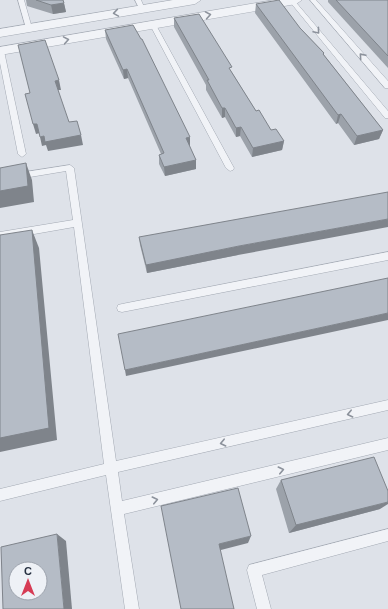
<svg xmlns="http://www.w3.org/2000/svg" width="388" height="609" font-family="Barlow,sans-serif">
	<style>
		.lines { fill: none; stroke-linecap: round; stroke-linejoin: round }
		.lane-casing { stroke: #a3a9b3; stroke-width: 1 }
		.street-casing { stroke: #a3a9b3; stroke-width: 1 }
		.lane { fill: #f1f3f7; fill-rule: evenodd }
		.street { fill: #f1f3f7; fill-rule: evenodd }
		.wall { fill: #9ca2aa }
		.shaded-wall { fill: #7f848b }
		.building { fill: #b5bcc6; stroke: #7f848b; fill-rule: evenodd }
		.oneway { stroke: #8c929c }
	</style>
	<rect width="100%" height="100%" fill="#dee2e9"/>
	<g class="lines">
		<g class="lane-casing">
			<g id="lane">
				<polygon points="18,0 24,0 32,28 31,29 26,28"/>
				<polygon points="135,0 141,0 145,9 144,10 140,10"/>
				<polygon points="290,0 294,0 388,111 388,118 385,118 290,2"/>
				<polygon points="310,0 316,0 388,81 388,88 385,88"/>
				<polygon points="153,23 156,25 234,168 233,170 230,171 226,168 150,25"/>
				<polygon points="0,49 4,51 26,154 22,157 18,154 0,63"/>
				<polygon points="70,165 74,168 116,461 388,400 388,410 118,472 122,501 388,438 388,450 124,514 139,609 125,609 106,475 0,501 0,489 104,464 74,227 0,240 0,232 73,220 66,171 0,182 0,176"/>
				<polygon points="388,252 388,260 122,312 118,311 117,308 118,305 122,304"/>
				<polygon points="388,529 388,541 262,575 271,609 257,609 247,570 249,565"/>
			</g>
		</g>
		<g class="street-casing">
			<g id="street">
				<polygon points="173,0 201,0 195,4 0,37 0,29"/>
				<polygon points="274,0 302,0 296,4 0,55 0,47"/>
			</g>
		</g>
		<use href="#lane" class="lane"/>
		<use href="#street" class="street"/>
	</g>
	<g class="wall">
		<polygon points="26,0 63,0 66,12 53,14 27,6"/>
		<polygon points="328,0 388,0 388,68 328,2"/>
		<polygon points="256,4 300,28 324,53 324,55 383,130 379,139 354,145 338,123 336,124 255,13"/>
		<polygon points="174,18 231,71 256,111 271,130 284,141 282,150 252,157 240,136 236,137 225,117 222,118 206,90 206,85 174,27"/>
		<polygon points="105,30 190,146 189,146 196,160 196,169 165,176 159,164 159,155 161,154 128,78 124,79 106,39"/>
		<polygon points="139,237 238,255 147,273 140,245"/>
		<polygon points="281,480 380,509 289,533 276,489"/>
	</g>
	<g class="shaded-wall">
		<polygon points="64,3 66,12 53,14 51,5"/>
		<polygon points="127,69 128,78 124,79 123,70"/>
		<polygon points="59,80 61,90 57,90 55,81"/>
		<polygon points="222,108 225,108 225,117 222,118"/>
		<polygon points="341,114 338,123 336,124 338,115"/>
		<polygon points="33,124 37,124 40,133 36,134"/>
		<polygon points="241,127 240,136 236,137 236,128"/>
		<polygon points="383,130 379,139 354,145 357,136"/>
		<polygon points="81,135 83,145 48,151 46,145 42,146 40,137 44,136"/>
		<polygon points="190,137 190,146 186,147 186,138"/>
		<polygon points="284,141 282,150 252,157 253,148"/>
		<polygon points="196,160 196,169 165,176 164,167"/>
		<polygon points="26,163 32,180 34,202 0,208 0,191"/>
		<polygon points="388,219 388,227 238,255 147,273 146,265 239,246"/>
		<polygon points="32,230 39,248 57,440 0,452 0,438"/>
		<polygon points="388,313 388,320 126,376 125,370"/>
		<polygon points="388,502 388,504 380,509 289,533 296,525"/>
		<polygon points="57,534 66,541 72,609 64,609"/>
		<polygon points="251,536 248,543 217,551 219,544"/>
	</g>
	<g class="building">
		<polygon points="36,0 63,0 64,3 51,5"/>
		<polygon points="279,0 300,28 324,53 323,54 383,130 357,136 341,114 338,115 256,4"/>
		<polygon points="336,0 388,0 388,56"/>
		<polygon points="199,14 232,67 229,68 256,111 259,110 271,130 276,129 284,141 253,148 241,127 236,128 225,108 222,108 207,80 209,80 174,18"/>
		<polygon points="133,25 141,39 142,39 190,137 186,138 196,160 164,167 159,155 164,153 127,69 123,70 105,30"/>
		<polygon points="45,40 59,80 55,81 69,122 77,121 81,135 45,142 44,136 40,137 37,124 33,124 25,94 30,93 18,45"/>
		<polygon points="26,163 28,186 0,191 0,168"/>
		<polygon points="388,192 388,219 239,246 146,265 139,237"/>
		<polygon points="32,230 49,428 0,438 0,235"/>
		<polygon points="388,278 388,313 125,370 118,334"/>
		<polygon points="374,457 388,491 388,502 296,525 281,480"/>
		<polygon points="238,488 251,536 219,544 234,609 181,609 161,506"/>
		<path d="M57 534 64 609H3L1 547ZM16 569H40V593H16Z"/>
	</g>
	<defs><path id="oneway-chevron" d="M-2-3.5L2.5 0L-2 3.5" fill="none" stroke-width="1.6" stroke-linecap="round" stroke-linejoin="round"/></defs>
	<g class="oneway">
		<use href="#oneway-chevron" transform="translate(116 13) rotate(171)"/>
		<use href="#oneway-chevron" transform="translate(208 15) rotate(-10)"/>
		<use href="#oneway-chevron" transform="translate(317 31) rotate(50)"/>
		<use href="#oneway-chevron" transform="translate(66 40) rotate(-10)"/>
		<use href="#oneway-chevron" transform="translate(362 56) rotate(-131)"/>
		<use href="#oneway-chevron" transform="translate(350 414) rotate(167)"/>
		<use href="#oneway-chevron" transform="translate(223 443) rotate(167)"/>
		<use href="#oneway-chevron" transform="translate(281 470) rotate(-13)"/>
		<use href="#oneway-chevron" transform="translate(155 500) rotate(-13)"/>
	</g>
	<g transform="translate(28 581)"><circle r="19" fill="#eef1f6" stroke="#9ea4ae"/>
	<path d="M0-3L7 15L0 10L-7 15Z" fill="#d63b54"/>
	<text y="-6" font-size="11" font-weight="bold" text-anchor="middle" fill="#263041">С</text>
	</g>
</svg>
